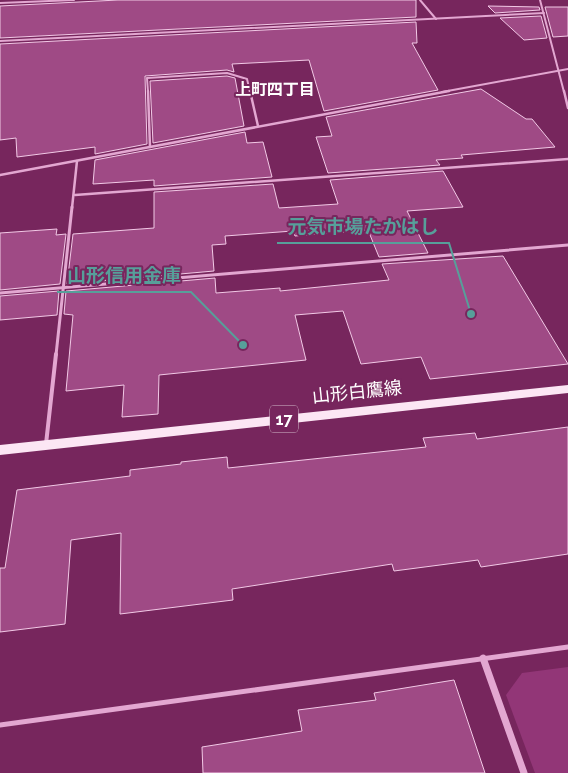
<svg xmlns="http://www.w3.org/2000/svg" width="568" height="773" font-family="Raleway,'Noto Sans JP',sans-serif">
	<style>
		.green { fill: #923677 }
		.building { fill: #9f4a85; stroke: #f2c9e6 }
		.lines { fill: none; stroke-linecap: round; stroke-linejoin: round }
		.lane-far4 { stroke: #e3a7d1; stroke-width: 2 }
		.lane-far3 { stroke: #e3a7d1; stroke-width: 2.5 }
		.lane-far2 { stroke: #e3a7d1; stroke-width: 3 }
		.lane-far1 { stroke: #e3a7d1; stroke-width: 4 }
		.lane { stroke: #e3a7d1; stroke-width: 5 }
		.street { stroke: #e3a7d1; stroke-width: 7 }
		.primary { fill: #fce6f4; fill-rule: evenodd }
		.labels { text-anchor: middle; stroke-width: 4; stroke-linejoin: round; paint-order: stroke }
		.far-neighbourhood-label { font-size: 16px; font-weight: bold; fill: #fff; stroke: #77265d }
		.shield { fill: #77265d; stroke: #d6bece; stroke-width: 1 }
		.shield-label { font-size: 16px; font-weight: bold; fill: #fff }
		.street-label { font-size: 18px; fill: #fff; stroke: #77265d }
		.leader { fill: none; stroke: #579f9a; stroke-width: 2 }
		.callout-dot { fill: #579f9a; stroke: #77265d; stroke-width: 2 }
		.callout-label { font-size: 19px; text-anchor: middle; font-weight: bold; fill: #579f9a; stroke: #77265d; stroke-width: 4; stroke-linejoin: round; paint-order: stroke }
	</style>
	<rect width="100%" height="100%" fill="#77265d"/>
	<polygon class="green" points="568,667 568,773 535,773 506,695 522,673"/>
	<g class="building">
		<polygon points="118,0 416,0 416,17 0,38 0,6"/>
		<polygon points="488,6 539,7 540,10 495,13"/>
		<polygon points="545,7 568,7 568,36 553,37"/>
		<polygon points="541,16 547,38 524,40 500,18"/>
		<polygon points="416,22 417,43 412,43 438,90 324,111 309,60 232,64 234,72 227,70 145,76 147,144 95,154 95,147 17,157 16,138 0,140 0,44"/>
		<polygon points="227,76 235,78 244,126 153,143 150,81"/>
		<polygon points="481,89 526,119 532,119 555,147 461,155 463,158 436,160 440,165 328,173 316,137 332,136 326,117"/>
		<polygon points="245,132 247,143 263,142 272,177 154,186 154,180 93,184 95,160"/>
		<polygon points="443,171 463,207 407,211 428,253 379,257 368,230 295,236 293,231 225,236 226,244 212,245 214,271 67,284 73,234 154,228 154,192 273,184 279,208 338,204 330,180"/>
		<polygon points="57,229 56,235 66,234 60,284 0,290 0,233"/>
		<polygon points="503,256 568,364 430,379 421,357 361,364 343,311 295,315 306,360 159,375 158,414 122,417 124,385 66,391 73,315 64,314 66,291 215,278 216,293 280,288 280,291 389,280 382,264"/>
		<polygon points="59,291 57,315 0,320 0,296"/>
		<polygon points="568,427 568,554 481,567 478,560 394,571 392,564 232,589 233,600 120,614 121,533 71,540 65,624 0,632 0,568 5,568 17,490 130,476 130,470 181,464 181,462 227,457 228,468 426,447 423,438 475,433 477,439"/>
		<polygon points="454,680 485,773 203,773 202,747 302,731 298,710 376,700 374,693"/>
	</g>
	<g class="lines">
		<g class="lane-far4">
			<polyline points="420,0 436,19"/>
			<polyline points="540,0 564,92"/>
			<polyline points="0,3 74,0"/>
			<polyline points="0,41 544,13"/>
			<polyline points="148,92 147,78 227,73 247,79 250,92"/>
			<polyline points="442,92 568,69"/>
		</g>
		<g class="lane-far3">
			<polyline points="148,91 150,147"/>
			<polyline points="250,91 258,126"/>
			<polyline points="564,91 568,108"/>
			<polyline points="0,175 449,91"/>
			<polyline points="75,195 568,159"/>
			<polyline points="72,208 77,161"/>
		</g>
		<g class="lane-far2">
			<polyline points="0,293 568,245"/>
			<polyline points="56,355 72,207"/>
		</g>
		<polyline class="lane-far1" points="46,444 56,354"/>
		<polyline class="lane" points="0,725 568,647"/>
		<polyline class="street" points="483,658 524,773"/>
		<polygon class="primary" points="568,385 568,393 0,455 0,445"/>
	</g>
	<g class="labels">
		<g class="far-neighbourhood-label">
			<text x="275" y="95">上町四丁目</text>
		</g>
		<rect class="shield" x="270" y="405.5" width="28" height="27" rx="4"/>
		<g class="shield-label">
			<text x="284" y="425">17</text>
		</g>
		<g class="street-label">
			<text transform="translate(357 392) rotate(-6)" y="6">山形白鷹線</text>
		</g>
	</g>
	<path class="leader" d="M471 314L449 243H277M243 345L191 292H57"/>
	<g class="callout-dot">
		<circle cx="471" cy="314" r="5"/>
		<circle cx="243" cy="345" r="5"/>
	</g>
	<g class="callout-label">
		<text x="363" y="233">元気市場たかはし</text>
		<text x="124" y="282">山形信用金庫</text>
	</g>
</svg>
